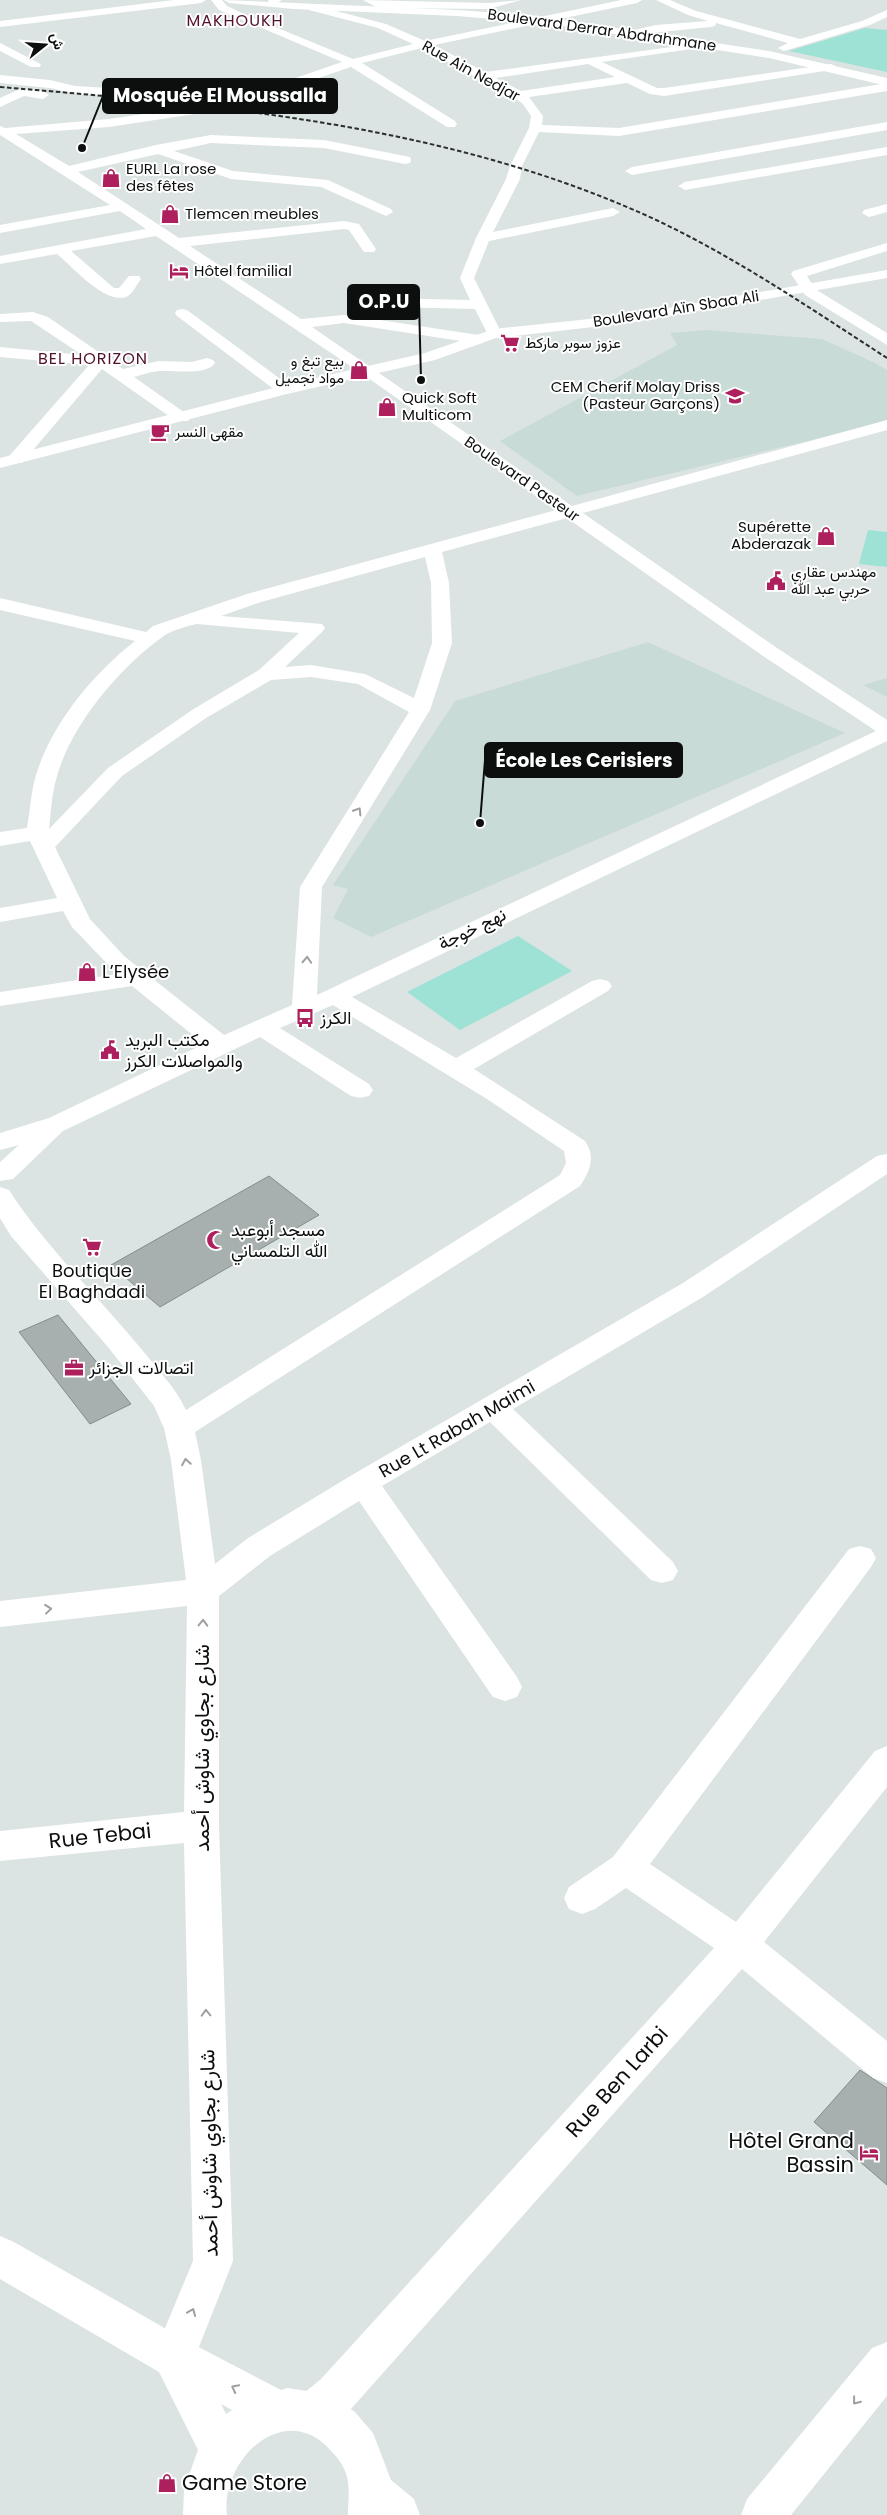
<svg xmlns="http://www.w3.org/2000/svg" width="887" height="2515" font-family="Poppins,Vazirmatn,sans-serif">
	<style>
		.built { fill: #c9dbd7 }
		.green { fill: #9de2d4 }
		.building { fill: #a7b0ae; stroke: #848c8a }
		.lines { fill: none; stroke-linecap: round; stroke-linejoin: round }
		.minor { fill: #fff; fill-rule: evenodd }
		.major { fill: #fff; fill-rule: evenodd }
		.rail { stroke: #2a2e2d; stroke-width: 2; stroke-dasharray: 4.5 2.5; stroke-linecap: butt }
		.oneway { stroke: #9e9f9f }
		.labels { text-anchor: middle; stroke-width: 4; stroke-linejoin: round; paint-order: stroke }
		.far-street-label { font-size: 15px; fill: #0c0f0e; stroke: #fff }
		.far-poi-label { font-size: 15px; fill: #0c0f0e; stroke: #fff; text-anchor: start }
		.far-neighbourhood-label { font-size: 16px; letter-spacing: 1px; fill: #54112c; stroke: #fff }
		.street-label { font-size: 18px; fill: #0c0f0e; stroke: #fff }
		.poi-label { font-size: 18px; fill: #0c0f0e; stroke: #fff; text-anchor: start }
		.near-street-label { font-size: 21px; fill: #0c0f0e; stroke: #fff }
		.near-poi-label { font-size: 21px; fill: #0c0f0e; stroke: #fff; text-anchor: end }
		.leader { fill: none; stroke: #0c0f0e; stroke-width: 2 }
		.callout-dot { fill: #0c0f0e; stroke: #fff; stroke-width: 2 }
		.callout { fill: #0c0f0e; stroke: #0c0f0e; stroke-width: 2 }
		.callout-label { font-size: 19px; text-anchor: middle; font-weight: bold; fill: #fff }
	</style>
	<rect width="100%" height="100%" fill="#dbe4e2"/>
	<g class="built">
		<polygon points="705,330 822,339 875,363 887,370 887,422 577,496 500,441 677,345 670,333"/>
		<polygon points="648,642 845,733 371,937 333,918 348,889 333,885 455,701"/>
		<polygon points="887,678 887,697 863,685"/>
	</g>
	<g class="green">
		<polygon points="865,28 887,30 887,72 789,51"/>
		<polygon points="868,530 887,532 887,567 859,564"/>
		<polygon points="518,936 572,971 460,1030 407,992"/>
	</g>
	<g class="building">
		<polygon points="269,1176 319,1215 160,1307 111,1265"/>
		<polygon points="58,1315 131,1404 90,1424 19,1332"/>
		<polygon points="860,2070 887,2088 887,2185 814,2122"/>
	</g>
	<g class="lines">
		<g class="minor">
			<path d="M211 0H222L227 6 246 15 353 59 413 44 378 28 309 10V6L313 5 386 24 425 41 621 0H642L637 3 434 45 485 72 709 42 711 44 705 47 602 62 657 88H664L831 64 837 67 831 70 664 96 650 94 627 83 529 97 543 116 542 125 619 128 887 83V91L619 136 539 132 522 166 520 179 493 232 613 208 620 212 613 216 489 241 474 278 502 334 499 337H489L475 309 391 307 389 315 380 320 485 336 488 339 480 344 344 323 312 327 572 506 887 420V430L583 513 777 648 887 720V741L352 997 456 1058 592 981 600 979 608 981 612 986 608 991 474 1069 585 1141C596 1157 590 1171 580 1186L195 1432 201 1460 215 1564 248 1538 352 1475 683 1283 877 1156 887 1154V1174L703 1297 513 1409 673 1562 678 1571 673 1580 662 1583 651 1580 490 1422 382 1486 517 1677 522 1687 517 1697 505 1701 493 1697 359 1501 270 1556 219 1596V1826L233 2261 189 2372 174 2378 159 2372 153 2357 193 2261 184 1843 0 1861V1831L184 1812 187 1606 0 1627V1601L186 1580 171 1460 164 1428 154 1406 108 1347 11 1236 0 1218V1187L9 1190C47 1249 99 1297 143 1351 158 1370 176 1388 186 1410L560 1175 566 1163 564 1151 487 1099 333 1005 280 1028 369 1084 373 1090 369 1096 360 1098 351 1096 260 1037 63 1131 13 1179 0 1181V1162L19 1145 0 1150V1133L49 1118 204 1044 132 986 0 1006V992L117 974 72 927 63 911 0 922V908L57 898 30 841 0 846V832L27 828C30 811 31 792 36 775 52 723 93 674 135 641L0 610V598L146 632 153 626 247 594 556 510 361 373 156 236 71 251 114 288H119L129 276H139L141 279C137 284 132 295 126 297 104 304 73 267 57 254L0 264V256L146 229 120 211 0 233V225L110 205 0 135V126L5 128 109 119 226 102 342 62 219 10ZM422 48 515 98 523 104 531 116 529 128 510 166 506 179 476 238 460 278 470 300 383 298 376 302V310L361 317 344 315 301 319 190 246 344 229 349 230 364 252H374L376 249 359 224 344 221 179 238 78 172 158 154 231 179 321 187 386 216 393 212 391 209 328 180 233 171 174 151 211 143 324 148 405 164 410 163 411 160 410 157 324 140 211 135 156 145 69 166 16 134 109 127 228 109 351 67 447 127H455L457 124 455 121 362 63ZM588 64 615 77 521 91 496 78ZM567 518 763 656 876 731 317 995 322 887 430 710 452 643 449 583 442 552ZM425 557 431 583 432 643 414 698 365 674 311 665 285 667 322 632 325 628 322 624 221 616 261 602ZM197 624 299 633 259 670 192 710 108 768 49 829C51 811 52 792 57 776 72 723 121 666 165 635 173 630 188 626 197 624ZM311 677 358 684 409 712 300 887 292 1005 224 1035 124 956 90 919 55 847 122 776 206 718 271 680Z"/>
			<polygon points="268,0 282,0 277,3 269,3"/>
			<polygon points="363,0 489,3 521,0 489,9 378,8"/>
			<polygon points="656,0 670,0 696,11 800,39 862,21 887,10 887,17 870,25 784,51 778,48 788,43 716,23 715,26 711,27 630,35 630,31 656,25 708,21 688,15"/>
			<polygon points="0,43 39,63 41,65 39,67 31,67 0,51"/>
			<polygon points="0,75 50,80 75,86 207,94 213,98 207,102 75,94 50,88 0,83"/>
			<polygon points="22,88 43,91 49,95 43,99 24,96 0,107 0,98"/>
			<polygon points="887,122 887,130 632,175 625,171 632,167"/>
			<polygon points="887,147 887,155 685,190 678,186 685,182"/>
			<polygon points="887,204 887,212 869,217 862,213 864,210"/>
			<polygon points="887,243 887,251 807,276 815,289 887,333 887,345 805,295 791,274 793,271"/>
			<polygon points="182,309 187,310 291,387 293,390 291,393 279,393 177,316 175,313 177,310"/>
			<path d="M33 312 48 317 123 369 159 361 192 362 207 358 213 360 215 363C206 376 175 370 161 371 152 371 142 375 134 377L188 415 190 418 188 421H176L102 369 22 463H10L8 459 10 455 89 365 0 357V347L82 355 31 321 0 322V314Z"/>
			<polygon points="860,1546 871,1549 876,1558 871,1567 650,1864 736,1922 875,1751 887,1746 887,1787 764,1942 887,2041 887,2083 873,2078 742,1969 351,2409 329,2427 314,2433 299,2427 293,2412 299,2397 321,2379 714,1948 626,1888 595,1909 582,1914 569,1909 564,1898 569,1887 613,1857 849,1549"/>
			<polygon points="887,2342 887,2396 791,2515 741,2515 747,2499 872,2348"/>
		</g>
		<g class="major">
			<polygon points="174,0 206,0 201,3 0,27 0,21"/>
			<polygon points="224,0 457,10 529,15 769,51 887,78 887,86 769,58 550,24 457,16 294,9 229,3"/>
			<polygon points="887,270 887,278 628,323 496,338 435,360 287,394 0,468 0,458 285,385 425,353 494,329 628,315"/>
			<path d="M0 2236 14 2242 189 2342 281 2390 287 2388 314 2392 354 2411 373 2433 391 2480 414 2499 420 2515H348C348 2503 350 2488 347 2477 344 2466 339 2459 331 2451 286 2398 220 2459 227 2515H183L184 2489 198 2450 159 2372 0 2279ZM221 2404 232 2410 226 2414Z"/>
		</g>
		<path class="rail" d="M0 87C215 105 433 123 634 210 724 249 805 305 887 358"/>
	</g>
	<defs><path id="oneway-chevron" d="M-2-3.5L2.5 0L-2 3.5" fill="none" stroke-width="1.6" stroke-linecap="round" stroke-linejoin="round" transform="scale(1.25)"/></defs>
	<g class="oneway">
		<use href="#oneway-chevron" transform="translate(358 811) rotate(-58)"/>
		<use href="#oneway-chevron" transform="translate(307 960) rotate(-87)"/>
		<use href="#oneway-chevron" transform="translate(186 1462) rotate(-99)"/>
		<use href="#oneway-chevron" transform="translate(48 1609) rotate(-6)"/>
		<use href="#oneway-chevron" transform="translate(203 1623) rotate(-89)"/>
		<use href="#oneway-chevron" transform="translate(206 2013) rotate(-92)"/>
		<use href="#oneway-chevron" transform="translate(192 2312) rotate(-68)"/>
		<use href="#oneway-chevron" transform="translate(235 2388) rotate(-153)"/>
		<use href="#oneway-chevron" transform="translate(856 2401) rotate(129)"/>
	</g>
	<defs>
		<g id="shop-bare" transform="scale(1.5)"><path d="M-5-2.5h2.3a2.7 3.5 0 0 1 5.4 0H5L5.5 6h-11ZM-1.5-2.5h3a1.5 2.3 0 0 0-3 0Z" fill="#ad205d" stroke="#fff" stroke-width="2.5" paint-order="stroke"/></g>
		<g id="hotel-bare" transform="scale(1.5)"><path d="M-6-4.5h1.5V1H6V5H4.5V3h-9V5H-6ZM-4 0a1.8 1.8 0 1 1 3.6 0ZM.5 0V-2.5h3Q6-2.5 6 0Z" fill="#ad205d" stroke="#fff" stroke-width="2.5" paint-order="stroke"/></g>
		<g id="supermarket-bare" transform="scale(1.5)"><path d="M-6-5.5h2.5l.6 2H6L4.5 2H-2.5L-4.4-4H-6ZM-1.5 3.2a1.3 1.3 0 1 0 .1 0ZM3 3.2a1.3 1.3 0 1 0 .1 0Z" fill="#ad205d" stroke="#fff" stroke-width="2.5" paint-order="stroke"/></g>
		<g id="school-bare" transform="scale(1.5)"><path d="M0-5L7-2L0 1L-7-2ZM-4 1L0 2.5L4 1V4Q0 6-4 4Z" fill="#ad205d" stroke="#fff" stroke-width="2.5" paint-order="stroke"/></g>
		<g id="cafe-bare" transform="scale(1.5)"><path d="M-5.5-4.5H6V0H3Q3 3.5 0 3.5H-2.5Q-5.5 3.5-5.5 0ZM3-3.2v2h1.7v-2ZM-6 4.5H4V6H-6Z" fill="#ad205d" stroke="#fff" stroke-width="2.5" paint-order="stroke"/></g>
		<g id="civic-bare" transform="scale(1.5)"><path d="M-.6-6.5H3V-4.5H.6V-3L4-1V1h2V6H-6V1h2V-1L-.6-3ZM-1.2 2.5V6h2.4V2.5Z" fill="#ad205d" stroke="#fff" stroke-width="2.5" paint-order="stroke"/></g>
		<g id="bus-bare" transform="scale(1.5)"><path d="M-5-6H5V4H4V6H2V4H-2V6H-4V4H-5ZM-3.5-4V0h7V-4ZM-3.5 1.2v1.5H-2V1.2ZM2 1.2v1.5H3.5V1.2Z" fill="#ad205d" stroke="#fff" stroke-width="2.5" paint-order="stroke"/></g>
		<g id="mosque-bare" transform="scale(1.5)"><path d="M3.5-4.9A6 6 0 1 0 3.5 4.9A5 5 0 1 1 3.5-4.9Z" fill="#ad205d" stroke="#fff" stroke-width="2.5" paint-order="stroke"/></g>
		<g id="office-bare" transform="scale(1.5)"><path d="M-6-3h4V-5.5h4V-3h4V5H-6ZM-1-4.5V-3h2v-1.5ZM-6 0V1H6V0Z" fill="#ad205d" stroke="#fff" stroke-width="2.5" paint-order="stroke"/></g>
	</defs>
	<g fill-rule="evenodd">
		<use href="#shop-bare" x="111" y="178"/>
		<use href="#shop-bare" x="170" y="214"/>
		<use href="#hotel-bare" x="179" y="271"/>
		<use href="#supermarket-bare" x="510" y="343"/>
		<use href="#shop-bare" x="359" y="370"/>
		<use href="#school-bare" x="735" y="396"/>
		<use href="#shop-bare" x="387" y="407"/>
		<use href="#cafe-bare" x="160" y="432"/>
		<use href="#shop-bare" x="826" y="536"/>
		<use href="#civic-bare" x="776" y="581"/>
		<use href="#shop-bare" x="87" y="972"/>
		<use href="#bus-bare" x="305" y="1018"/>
		<use href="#civic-bare" x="110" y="1050"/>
		<use href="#mosque-bare" x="216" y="1240"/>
		<use href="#supermarket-bare" x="92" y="1247"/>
		<use href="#office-bare" x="74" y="1368"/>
		<use href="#hotel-bare" x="869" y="2153"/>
		<use href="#shop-bare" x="167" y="2483"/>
	</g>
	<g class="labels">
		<g class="far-street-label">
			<text transform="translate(602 30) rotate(8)" y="5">Boulevard Derrar Abdrahmane</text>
			<text transform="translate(471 71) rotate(29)" y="5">Rue Ain Nedjar</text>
			<text transform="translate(676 309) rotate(-9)" y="5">Boulevard Aïn Sbaa Ali</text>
			<text transform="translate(522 479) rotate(35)" y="5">Boulevard Pasteur</text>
		</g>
		<g class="far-poi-label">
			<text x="126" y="174">EURL La rose<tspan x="126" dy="17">des fêtes</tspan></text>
			<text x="185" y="219">Tlemcen meubles</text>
			<text x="194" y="276">Hôtel familial</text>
			<text x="525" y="348">عزوز سوبر ماركط</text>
			<text x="344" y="366" text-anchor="end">بيع تبغ و<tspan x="344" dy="17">مواد تجميل</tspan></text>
			<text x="720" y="392" text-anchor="end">CEM Cherif Molay Driss<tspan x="720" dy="17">(Pasteur Garçons)</tspan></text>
			<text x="402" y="403">Quick Soft<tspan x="402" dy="17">Multicom</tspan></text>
			<text x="175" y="437">مقهى النسر</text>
			<text x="811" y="532" text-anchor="end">Supérette<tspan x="811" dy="17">Abderazak</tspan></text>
			<text x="791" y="577">مهندس عقاري<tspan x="791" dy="17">حربي عبد الله</tspan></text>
		</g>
		<g class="far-neighbourhood-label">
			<text x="235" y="26">MAKHOUKH</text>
			<text x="93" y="364">BEL HORIZON</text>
		</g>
		<g class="street-label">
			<text transform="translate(472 929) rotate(-26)" y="6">نهج خوجة</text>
			<text transform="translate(457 1429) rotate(-30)" y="6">Rue Lt Rabah Maimi</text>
		</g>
		<g class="poi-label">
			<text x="102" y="978">L’Elysée</text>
			<text x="320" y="1024">الكرز</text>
			<text x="125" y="1046">مكتب البريد<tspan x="125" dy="21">والمواصلات الكرز</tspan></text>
			<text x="231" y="1236">مسجد أبوعبد<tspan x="231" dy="21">الله التلمساني</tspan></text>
			<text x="92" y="1277" text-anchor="middle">Boutique<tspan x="92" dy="21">El Baghdadi</tspan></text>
			<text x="89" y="1374">اتصالات الجزائر</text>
		</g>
		<g class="near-street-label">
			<text transform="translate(202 1748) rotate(-90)" y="7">شارع بجاوي شاوش أحمد</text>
			<text transform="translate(100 1836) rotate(-6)" y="7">Rue Tebai</text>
			<text transform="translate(617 2082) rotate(-48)" y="7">Rue Ben Larbi</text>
			<text transform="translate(209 2153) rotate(-91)" y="7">شارع بجاوي شاوش أحمد</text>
		</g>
		<g class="near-poi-label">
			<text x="854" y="2148">Hôtel Grand<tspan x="854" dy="24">Bassin</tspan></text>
			<text x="182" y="2490" text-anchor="start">Game Store</text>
		</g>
	</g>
	<path class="leader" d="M82 148L103 96M421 380L419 302M480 823L485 760"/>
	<g class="callout-dot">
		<circle cx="82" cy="148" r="5"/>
		<circle cx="421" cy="380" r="5"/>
		<circle cx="480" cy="823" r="5"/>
	</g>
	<g class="callout">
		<rect x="103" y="79" width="234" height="34" rx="5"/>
		<rect x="348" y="285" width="71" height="34" rx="5"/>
		<rect x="485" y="743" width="197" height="34" rx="5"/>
	</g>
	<g class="callout-label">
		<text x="220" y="102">Mosquée El Moussalla</text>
		<text x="384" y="308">O.P.U</text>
		<text x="584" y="767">École Les Cerisiers</text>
	</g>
	<g transform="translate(45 45) rotate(73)" stroke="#ffffff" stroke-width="4" paint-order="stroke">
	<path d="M0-4L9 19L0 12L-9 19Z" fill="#0c0f0e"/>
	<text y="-8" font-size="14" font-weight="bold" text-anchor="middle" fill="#0c0f0e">ش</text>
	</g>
</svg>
